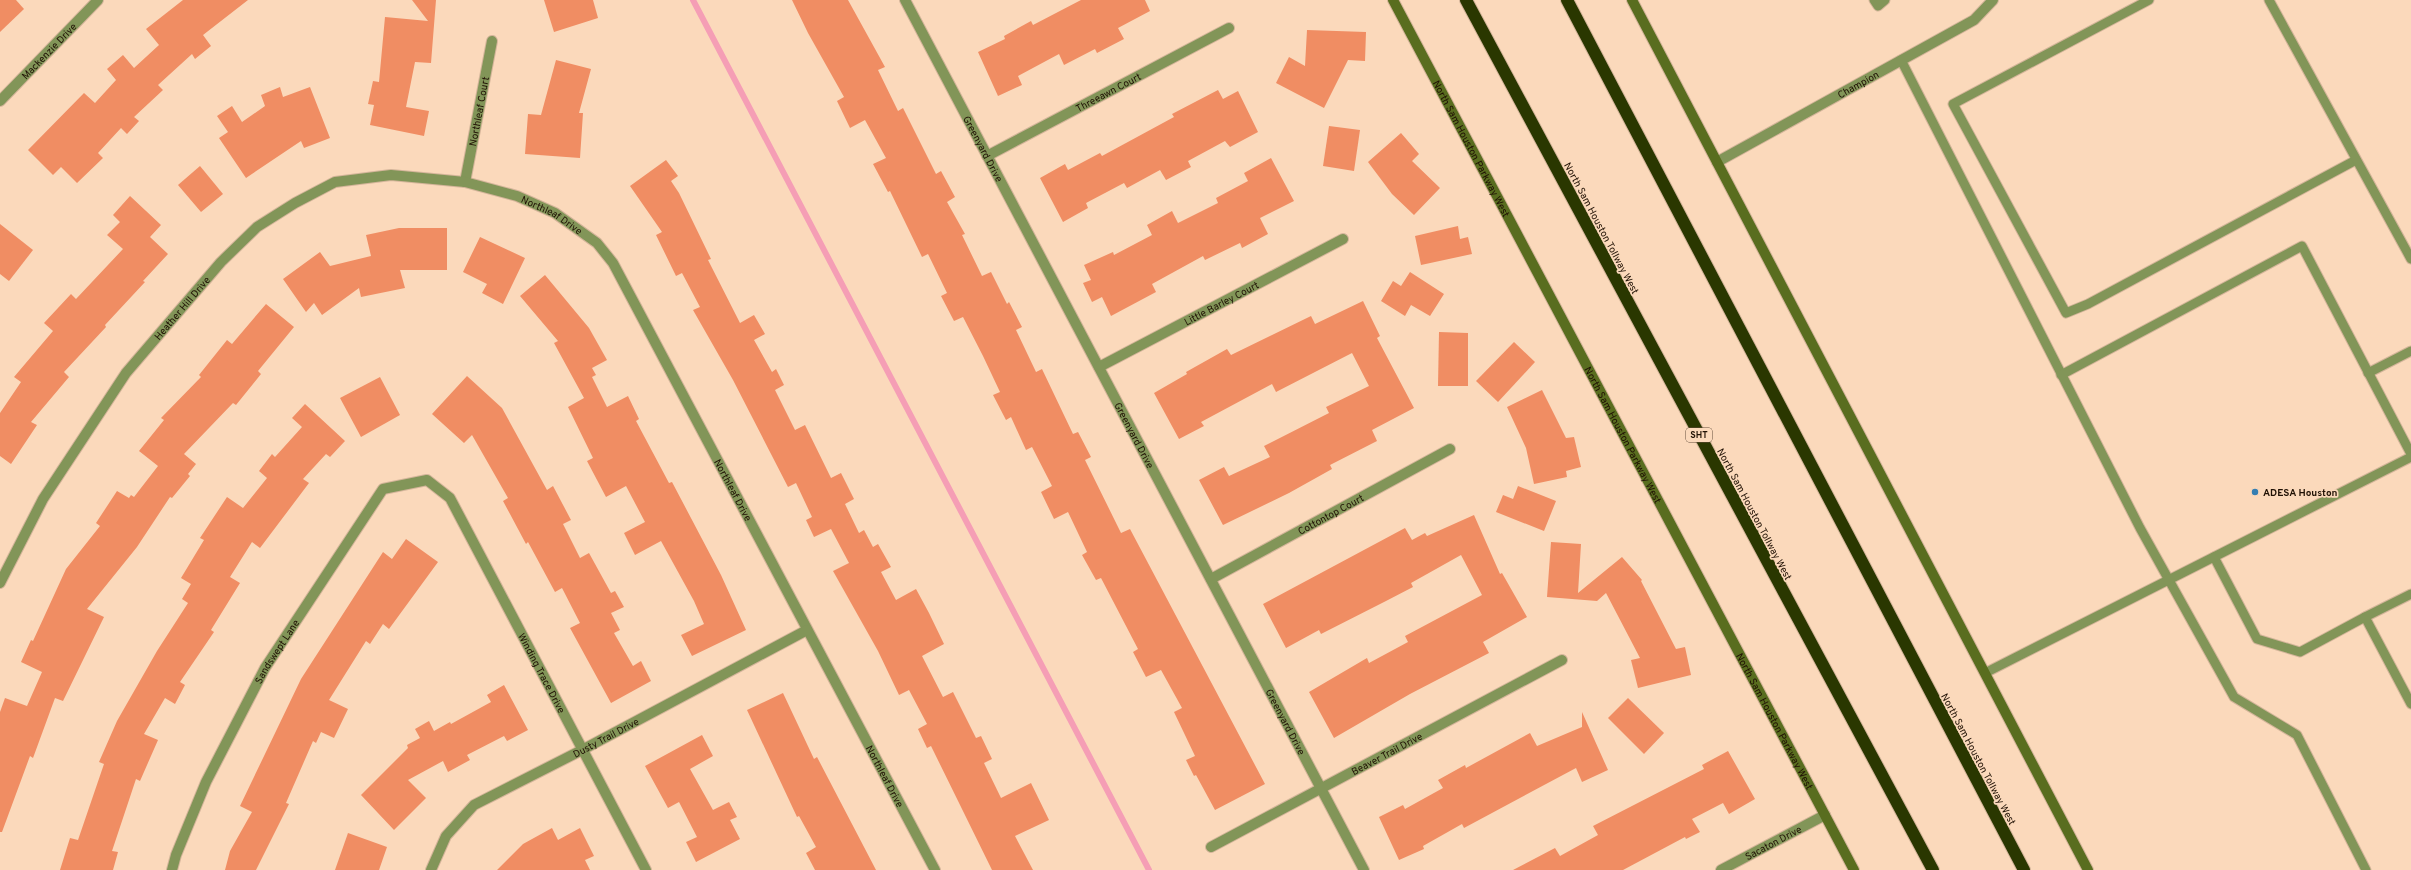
<svg xmlns="http://www.w3.org/2000/svg" width="2411" height="870" font-family="Overpass,sans-serif">
	<style>
		.lines { fill: none; stroke-linecap: round; stroke-linejoin: round }
		.stream { stroke: #f59eb5; stroke-width: 6 }
		.building { fill: #f08d63 }
		.lane-casing { stroke: #d4b59a; stroke-width: 11 }
		.street-casing { stroke: #d4b59a; stroke-width: 12 }
		.secondary-casing { stroke: #d4b59a; stroke-width: 12 }
		.highway-casing { stroke: #d4b59a; stroke-width: 14 }
		.lane { stroke: #829558; stroke-width: 9 }
		.street { stroke: #829558; stroke-width: 10 }
		.secondary { stroke: #596d1f; stroke-width: 10 }
		.highway { stroke: #2a3700; stroke-width: 12 }
		.poi-dot { fill: #357eb2; stroke: #fbd9bb; stroke-width: 1.5 }
		.labels { text-anchor: middle; stroke-width: 3.5; stroke-linejoin: round; paint-order: stroke }
		.shield { fill: #fbd9bb; stroke: #624d3b; stroke-width: 1 }
		.shield-label { font-size: 9px; font-weight: bold; fill: #201104 }
		.street-label { font-size: 10px; fill: #201104; stroke: #fbd9bb }
		.poi-label { font-size: 10px; font-weight: bold; fill: #201104; stroke: #fbd9bb; text-anchor: start }
	</style>
	<rect width="100%" height="100%" fill="#fbd9bb"/>
	<g class="lines">
		<polyline class="stream" points="693,0 1149,870"/>
	</g>
	<g class="building">
		<polygon points="0,0 16,0 24,9 0,32"/>
		<polygon points="183,0 248,0 203,35 211,46 195,59 192,54 158,85 163,90 134,117 139,121 127,134 121,128 98,153 103,158 77,183 61,167 53,175 28,150 84,93 95,103 116,80 107,69 123,55 134,68 159,45 146,29"/>
		<polygon points="412,0 436,0 431,63 415,62 406,107 429,111 424,136 370,125 374,105 368,104 373,81 379,82 385,17 428,21"/>
		<polygon points="544,0 593,0 598,18 554,32"/>
		<polygon points="792,0 848,0 885,67 878,70 898,111 903,108 936,174 941,171 955,197 947,202 965,234 962,235 982,276 991,272 1007,304 1009,302 1022,327 1016,330 1036,372 1042,369 1073,434 1078,432 1091,457 1085,460 1121,533 1130,529 1265,784 1215,810 1196,775 1194,776 1186,760 1195,756 1174,712 1182,708 1161,670 1146,677 1133,652 1138,649 1101,578 1096,580 1082,555 1087,552 1068,512 1054,519 1041,492 1052,486 1032,447 1026,450 1011,417 1006,420 993,395 1000,392 983,356 963,317 954,321 941,296 947,293 928,254 922,257 890,191 888,192 873,164 886,158 865,120 850,128 837,101 844,97 808,33"/>
		<polygon points="1081,0 1145,0 1150,11 1118,28 1124,39 1097,53 1095,49 1064,65 1059,54 1018,76 1022,85 998,96 978,52 1005,39 1004,36 1031,21 1033,25"/>
		<polygon points="1307,30 1366,32 1365,61 1348,60 1324,108 1276,83 1289,57 1305,66"/>
		<polygon points="556,60 591,69 579,113 583,113 580,158 525,154 528,114 541,115"/>
		<polygon points="280,87 283,97 310,87 330,138 304,148 301,141 246,178 219,138 228,132 217,116 232,106 242,122 265,106 261,95"/>
		<polygon points="1218,90 1223,99 1238,91 1258,132 1230,147 1225,141 1188,161 1191,167 1166,180 1160,170 1127,188 1124,183 1086,203 1088,208 1063,222 1040,178 1065,164 1068,170 1100,153 1102,156 1174,117 1172,114"/>
		<polygon points="1329,126 1360,130 1354,171 1323,166"/>
		<polygon points="1401,133 1419,154 1412,161 1440,188 1414,215 1392,194 1368,162"/>
		<polygon points="1271,158 1294,201 1260,218 1268,234 1242,248 1240,243 1205,260 1203,256 1152,284 1156,292 1111,316 1102,297 1092,302 1083,283 1091,280 1084,265 1113,252 1114,255 1152,235 1147,225 1172,211 1178,223 1218,203 1216,198 1248,181 1244,173"/>
		<polygon points="666,160 678,176 671,181 679,193 711,259 708,260 740,323 754,315 765,334 754,340 772,372 776,369 784,385 775,390 795,430 805,425 831,478 841,473 854,499 845,504 859,533 864,530 873,547 878,544 891,567 881,572 896,600 916,589 929,613 944,644 922,656 943,697 953,692 976,738 981,736 992,759 984,763 1001,798 1031,783 1049,820 1015,836 1033,870 992,870 931,746 927,748 918,729 927,724 909,690 899,695 878,651 833,571 849,563 831,529 814,537 806,520 812,517 796,483 788,487 733,380 693,310 700,307 682,273 676,276 656,235 662,232 630,186"/>
		<polygon points="200,166 223,194 201,212 178,185"/>
		<polygon points="130,196 161,225 150,237 168,254 143,281 145,282 105,325 106,327 64,372 69,377 31,422 37,425 11,464 0,456 0,413 21,382 14,377 53,331 44,323 71,294 76,299 123,249 107,235 120,222 113,215"/>
		<polygon points="0,224 33,250 9,281 0,274"/>
		<polygon points="1458,226 1460,239 1468,237 1472,254 1421,265 1415,236"/>
		<polygon points="399,228 447,228 447,270 400,270 405,288 361,297 359,288 322,315 314,303 306,312 283,279 320,252 330,266 371,256 366,235"/>
		<polygon points="480,237 525,258 503,304 482,293 487,284 463,272"/>
		<polygon points="1410,272 1444,294 1430,316 1411,305 1405,316 1381,301 1393,281 1401,286"/>
		<polygon points="545,275 589,328 607,360 592,368 596,375 592,377 607,407 628,396 639,419 636,421 669,483 672,482 721,575 746,630 692,656 681,635 704,624 694,601 661,541 635,555 624,533 645,522 626,486 606,497 587,461 593,458 568,407 584,398 554,343 558,341 520,296"/>
		<polygon points="1363,301 1380,336 1377,338 1414,408 1372,430 1377,441 1330,465 1332,469 1289,493 1223,525 1199,480 1224,467 1229,476 1270,457 1264,446 1329,413 1326,407 1369,386 1352,353 1276,392 1272,384 1201,422 1204,426 1179,439 1154,393 1187,374 1186,372 1227,349 1231,355 1311,316 1315,324"/>
		<polygon points="266,304 294,327 258,371 261,374 236,405 233,403 184,454 196,464 188,474 190,476 172,498 170,497 137,547 87,609 104,617 63,701 55,698 33,758 30,756 2,832 0,832 0,712 5,698 27,706 42,672 21,662 31,640 33,641 66,569 100,526 96,523 117,491 129,498 131,495 134,497 158,466 139,451 164,420 161,418 201,377 199,375 227,340 232,344"/>
		<polygon points="1439,332 1468,333 1468,386 1438,386"/>
		<polygon points="1514,342 1535,362 1498,402 1476,381"/>
		<polygon points="467,376 502,408 547,490 553,486 571,520 563,524 580,558 589,553 611,593 615,591 624,607 611,613 620,630 614,633 633,666 641,661 651,681 611,703 570,628 580,623 562,588 555,592 528,542 526,544 503,501 508,498 472,435 464,443 432,414"/>
		<polygon points="380,377 400,415 361,437 340,398"/>
		<polygon points="1542,390 1566,438 1574,437 1581,467 1566,471 1567,477 1534,484 1526,448 1507,407"/>
		<polygon points="305,404 345,441 330,457 326,454 303,479 309,483 260,548 252,542 230,577 240,583 211,630 214,632 180,682 185,685 175,704 165,698 144,734 158,740 140,781 136,779 112,851 118,852 113,870 60,870 70,838 78,840 104,764 99,762 117,721 157,651 188,603 182,599 191,584 181,578 204,540 200,538 227,497 243,508 267,478 259,471 272,454 275,457 302,427 292,418"/>
		<polygon points="1518,486 1556,501 1544,531 1496,512 1503,495 1513,499"/>
		<polygon points="1474,515 1500,574 1502,573 1527,617 1483,642 1489,653 1410,694 1334,738 1309,692 1367,658 1369,663 1408,642 1405,636 1482,595 1461,555 1411,583 1413,587 1386,601 1321,634 1319,630 1286,648 1263,604 1405,528 1412,540 1425,533 1427,536"/>
		<polygon points="406,539 438,562 389,629 383,624 370,644 366,641 329,700 348,709 334,738 321,732 316,743 313,741 286,803 289,804 256,870 225,870 230,851 252,812 240,806 301,679 383,552 392,559"/>
		<polygon points="1551,542 1581,544 1578,593 1622,557 1642,580 1641,581 1676,649 1685,647 1691,675 1638,688 1631,660 1640,658 1606,593 1597,601 1547,597"/>
		<polygon points="504,685 528,730 507,741 504,736 467,755 470,760 448,772 443,761 408,780 426,798 394,830 361,795 408,748 407,745 420,738 415,729 429,721 434,731 450,722 451,724 491,702 487,695"/>
		<polygon points="783,693 814,759 817,757 876,870 815,870 806,853 816,847 799,816 797,817 747,710"/>
		<polygon points="1628,698 1664,733 1644,754 1608,718"/>
		<polygon points="1582,712 1608,770 1582,782 1576,768 1464,828 1462,824 1423,846 1424,849 1399,860 1379,817 1403,805 1405,809 1443,788 1438,780 1465,765 1466,768 1530,733 1537,746 1582,727"/>
		<polygon points="702,735 713,756 690,769 713,810 729,802 737,817 730,820 740,839 696,862 686,842 697,837 679,802 668,808 645,766"/>
		<polygon points="1728,751 1755,799 1729,814 1723,803 1692,819 1700,832 1686,839 1685,837 1623,870 1513,870 1555,848 1560,856 1598,835 1593,826 1704,769 1702,765"/>
		<polygon points="552,828 558,840 580,828 594,856 585,860 590,870 497,870 523,844"/>
		<polygon points="348,833 387,847 379,870 335,870"/>
	</g>
	<g class="lines">
		<g class="lane-casing">
			<g id="lane">
				<polyline points="1874,0 1878,6 1885,0"/>
				<polyline points="2149,0 1953,104 2066,313 2088,304 2356,160"/>
				<polyline points="2269,0 2411,259"/>
				<polyline points="1901,60 2140,528 2234,697 2297,735 2366,870"/>
				<polyline points="2368,373 2411,351"/>
				<polyline points="2061,375 2302,246 2411,454"/>
				<polyline points="2214,557 2257,639 2300,652 2365,617"/>
				<polyline points="2411,594 2365,617 2411,704"/>
				<polyline points="1985,673 2411,457"/>
			</g>
		</g>
		<g class="street-casing">
			<g id="street">
				<path id="s1" d="M905 0 1364 870"/>
				<path id="s2" d="M0 101 98 0"/>
				<path id="s3" d="M987 156 1229 28"/>
				<path id="s4" d="M1717 162 1974 20 1993 0"/>
				<path id="s5" d="M465 182 492 41"/>
				<path id="s6" d="M1099 367 1343 239"/>
				<path id="s7" d="M1211 579 1450 449"/>
				<path id="s8" d="M0 583 43 499 126 373 221 262 257 227 295 203 335 182 391 175 465 182 517 196 555 213 597 243 613 263 935 870"/>
				<path id="s9" d="M1211 847 1562 660"/>
				<path id="s10" d="M172 870 176 855 206 782 265 668 383 489 427 480 450 498 646 870"/>
				<path id="s11" d="M431 870 446 836 474 805 582 750 807 630"/>
				<path id="s12" d="M1721 870 1825 815"/>
			</g>
		</g>
		<g class="secondary-casing">
			<g id="secondary">
				<path id="s13" d="M1393 0 1854 870"/>
				<polyline points="1632,0 2088,870"/>
			</g>
		</g>
		<g class="highway-casing">
			<g id="highway">
				<polyline points="1466,0 1933,870"/>
				<polyline points="1567,0 2024,870"/>
			</g>
		</g>
		<use href="#lane" class="lane"/>
		<use href="#street" class="street"/>
		<use href="#secondary" class="secondary"/>
		<use href="#highway" class="highway"/>
	</g>
	<circle class="poi-dot" cx="2255" cy="492" r="4"/>
	<g class="labels">
		<rect class="shield" x="1686" y="428" width="26" height="14" rx="3"/>
		<g class="shield-label">
			<text x="1699" y="438">SHT</text>
		</g>
		<g class="street-label">
			<text dy="4" stroke="none"><textPath href="#s2" startOffset="70">Mackenzie Drive</textPath></text>
			<text dy="4" stroke="none"><textPath href="#s4" startOffset="161">Champion</textPath></text>
			<text dy="4" stroke="none"><textPath href="#s3" startOffset="137">Threeawn Court</textPath></text>
			<text dy="4" stroke="none"><textPath href="#s5" startOffset="72">Northleaf Court</textPath></text>
			<text dy="4" stroke="none"><textPath href="#s1" startOffset="168">Greenyard Drive</textPath></text>
			<text dy="4" stroke="none"><textPath href="#s13" startOffset="168">North Sam Houston Parkway West</textPath></text>
			<text dy="4" stroke="none"><textPath href="#s8" startOffset="756">Northleaf Drive</textPath></text>
			<text transform="translate(1602 228) rotate(62)" y="4">North Sam Houston Tollway West</text>
			<text dy="4" stroke="none"><textPath href="#s6" startOffset="138">Little Barley Court</textPath></text>
			<text dy="4" stroke="none"><textPath href="#s8" startOffset="331">Heather Hill Drive</textPath></text>
			<text dy="4" stroke="none"><textPath href="#s1" startOffset="492">Greenyard Drive</textPath></text>
			<text dy="4" stroke="none"><textPath href="#s13" startOffset="492">North Sam Houston Parkway West</textPath></text>
			<text dy="4" stroke="none"><textPath href="#s8" startOffset="1092">Northleaf Drive</textPath></text>
			<text dy="4" stroke="none"><textPath href="#s7" startOffset="136">Cottontop Court</textPath></text>
			<text transform="translate(1755 514) rotate(62)" y="4">North Sam Houston Tollway West</text>
			<text dy="4" stroke="none"><textPath href="#s10" startOffset="243">Sandswept Lane</textPath></text>
			<text dy="4" stroke="none"><textPath href="#s10" startOffset="709">Winding Trace Drive</textPath></text>
			<text dy="4" stroke="none"><textPath href="#s13" startOffset="816">North Sam Houston Parkway West</textPath></text>
			<text dy="4" stroke="none"><textPath href="#s1" startOffset="816">Greenyard Drive</textPath></text>
			<text dy="4" stroke="none"><textPath href="#s11" startOffset="227">Dusty Trail Drive</textPath></text>
			<text dy="4" stroke="none"><textPath href="#s9" startOffset="199">Beaver Trail Drive</textPath></text>
			<text transform="translate(1979 759) rotate(62)" y="4">North Sam Houston Tollway West</text>
			<text dy="4" stroke="none"><textPath href="#s8" startOffset="1416">Northleaf Drive</textPath></text>
			<text dy="4" stroke="none"><textPath href="#s12" startOffset="59">Sacaton Drive</textPath></text>
		</g>
		<g class="poi-label">
			<text x="2263" y="496">ADESA Houston</text>
		</g>
	</g>
</svg>
